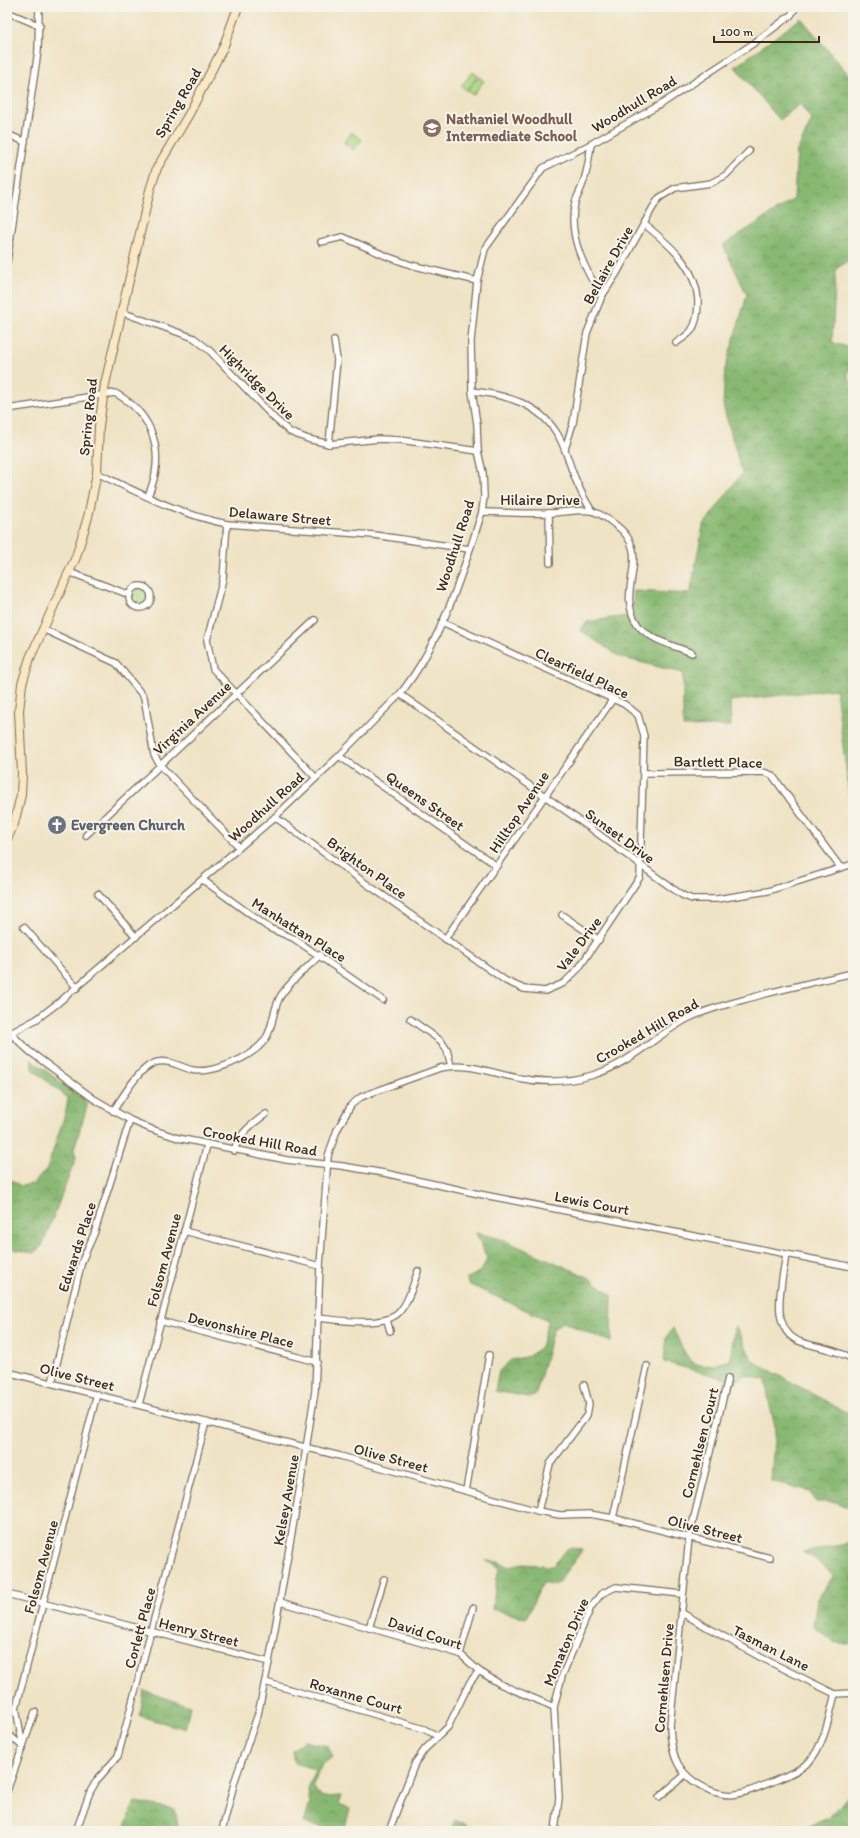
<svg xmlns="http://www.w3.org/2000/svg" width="860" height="1838" font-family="Itim,sans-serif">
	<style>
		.grass { fill: url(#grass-tufts); stroke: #738051 }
		.forest { fill: url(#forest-crowns); stroke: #627148 }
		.pitch { fill: #abd784; stroke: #738051 }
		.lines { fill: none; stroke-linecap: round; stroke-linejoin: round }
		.street-casing { stroke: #7a6b58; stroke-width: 8 }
		.secondary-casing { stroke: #7a6b58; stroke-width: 10 }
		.street { stroke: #fff; stroke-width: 5.5 }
		.secondary { stroke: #fae7c3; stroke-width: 8 }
		.labels { text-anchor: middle; stroke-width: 4; stroke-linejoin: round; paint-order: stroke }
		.street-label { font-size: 15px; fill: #3b2a1e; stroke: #f7f3e8 }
		.education-label { font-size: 15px; font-weight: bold; fill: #785e54; stroke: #f7f3e8; text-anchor: start }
		.worship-label { font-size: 15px; font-weight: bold; fill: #5b616d; stroke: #f7f3e8; text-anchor: start }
	</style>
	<defs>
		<pattern id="grass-tufts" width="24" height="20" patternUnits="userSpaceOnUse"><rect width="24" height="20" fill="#abd784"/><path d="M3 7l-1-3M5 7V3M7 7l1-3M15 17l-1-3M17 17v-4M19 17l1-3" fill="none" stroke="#94b972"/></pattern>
		<pattern id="forest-crowns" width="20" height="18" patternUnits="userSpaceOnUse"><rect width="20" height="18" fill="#88b872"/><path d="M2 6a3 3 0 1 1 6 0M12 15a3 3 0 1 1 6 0" fill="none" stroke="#70965d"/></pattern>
	</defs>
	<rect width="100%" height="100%" fill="#f7f3e8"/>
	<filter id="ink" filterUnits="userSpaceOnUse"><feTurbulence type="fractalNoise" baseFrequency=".025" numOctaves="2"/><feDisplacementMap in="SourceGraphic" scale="8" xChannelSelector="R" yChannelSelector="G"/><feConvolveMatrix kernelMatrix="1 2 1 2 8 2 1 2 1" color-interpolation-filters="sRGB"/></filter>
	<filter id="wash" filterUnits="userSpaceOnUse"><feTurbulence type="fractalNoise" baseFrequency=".012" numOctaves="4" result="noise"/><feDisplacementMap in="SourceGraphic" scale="16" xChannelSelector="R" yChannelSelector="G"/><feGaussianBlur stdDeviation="0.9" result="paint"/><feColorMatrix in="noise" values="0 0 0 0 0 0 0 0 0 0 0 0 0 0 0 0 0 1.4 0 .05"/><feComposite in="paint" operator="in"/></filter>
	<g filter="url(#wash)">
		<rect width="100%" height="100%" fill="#efe3c5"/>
		<g class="grass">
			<polygon points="352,132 362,140 353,150 344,142"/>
			<circle cx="140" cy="597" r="8"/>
		</g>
		<g class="forest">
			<polygon points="801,18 853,80 853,257 836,269 832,342 853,349 853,369 848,372 848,379 853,383 853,812 851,812 836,689 730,701 731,726 683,727 683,673 620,657 580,630 587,622 632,615 634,591 690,594 703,526 742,473 723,405 725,369 747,295 723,245 794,199 797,151 812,120 800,104 780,120 735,67"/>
			<polygon points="31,1059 88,1103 74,1149 76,1158 42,1246 33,1253 14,1249 7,1244 7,1177 20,1186 33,1184 47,1169 66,1111 68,1098 33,1070"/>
			<polygon points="476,1233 501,1239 588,1277 612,1295 611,1342 563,1322 553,1329 536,1394 528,1397 495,1391 499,1371 511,1360 529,1356 541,1347 548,1320 468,1284 467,1279 482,1270 487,1258"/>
			<path d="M735 1325 753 1361 849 1414 853 1419V1510L837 1502H816L810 1491 771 1481 775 1427 769 1402 766 1380 745 1375 737 1382 664 1362 666 1337 673 1328C688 1361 691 1374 730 1360Z"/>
			<polygon points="853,1531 853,1645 833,1642 813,1625 817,1600 834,1575 814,1558 802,1552 842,1545 848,1542"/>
			<polygon points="568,1548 583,1549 556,1585 543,1582 526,1618 492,1609 499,1567 484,1560 498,1562 509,1567 523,1564 553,1566"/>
			<polygon points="144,1691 190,1706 185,1729 140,1716"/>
			<polygon points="303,1741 328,1746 333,1757 321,1765 313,1785 316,1791 323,1797 342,1796 339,1805 350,1809 344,1831 304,1823 310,1804 308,1790 315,1769 294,1763 292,1751"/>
			<polygon points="853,1790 853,1831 794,1831 829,1818"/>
			<polygon points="135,1802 175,1809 178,1826 162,1831 123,1831"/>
			<polygon points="455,1820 467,1825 470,1831 450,1831"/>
		</g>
		<g class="pitch">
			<polygon points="473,72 478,76 466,90 461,86"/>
			<polygon points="479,77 484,81 473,95 467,91"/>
		</g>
	</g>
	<g filter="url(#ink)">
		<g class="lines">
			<g class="street-casing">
				<g id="street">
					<polyline points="7,12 40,26"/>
					<polyline points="7,134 25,142"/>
					<path d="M591 144C589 157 588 170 583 183 581 190 577 196 575 203 567 234 585 271 602 296"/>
					<path d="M644 224C669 244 697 267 698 302 698 312 697 323 691 331 687 336 681 339 676 343"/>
					<polyline points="321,242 343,237 386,256 411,265 477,281"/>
					<polyline points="7,262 38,51 39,7"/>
					<polyline points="121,312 194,338 209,350 274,418 290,432 308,439 329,444 379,439 400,440 478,451"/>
					<path d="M472 391C506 395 539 403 558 435 565 447 568 460 573 473 578 486 584 499 592 511"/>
					<path d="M7 409 115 393C155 415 166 455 148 496"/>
					<polyline points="329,444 337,360 334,340"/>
					<polyline points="565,449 573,423 587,333 602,296 617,273 652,209 659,198 675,188 711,183 726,175 749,151"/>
					<path d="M97 473C139 493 181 515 227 524L374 535 469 549"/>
					<path d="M482 512C504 512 527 514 549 513 561 513 580 509 592 511 598 513 608 519 613 523 658 554 612 589 638 625 649 640 675 646 692 653"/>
					<polyline points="549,513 550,563"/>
					<polyline points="227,524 223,579 207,640 213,669 316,778"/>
					<polyline points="69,572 130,595"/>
					<circle cx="140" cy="597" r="11"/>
					<polyline points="43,629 116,663 144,697 154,755 160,765 239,847"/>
					<polyline points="400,694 593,830 662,881 682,895 692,899 717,899 768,891 853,864"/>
					<polyline points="339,756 497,866"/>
					<polyline points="644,773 763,772 772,775 840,867"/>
					<polyline points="275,817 361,880 506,981 524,989 545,991 564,983 579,968 640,877 644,736 638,715 624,704 442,622"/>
					<polyline points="86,835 315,620"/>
					<polyline points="203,880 269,928 293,938 383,1000"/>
					<polyline points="98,894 136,937"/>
					<polyline points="562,915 599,940"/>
					<polyline points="24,927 77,988"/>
					<polyline points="445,939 613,699"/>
					<polyline points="410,1019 441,1041 447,1050 451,1066"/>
					<polyline points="7,1030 29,1051 94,1099 130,1120 151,1129 178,1138 287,1160 342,1166 384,1173 479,1194 853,1267"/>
					<path d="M7 1035 37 1019 58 1003 275 817 339 756 400 694C441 643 462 575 482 512L484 496 483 473 478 451 477 424 472 391 471 341 477 281 485 249 543 168 591 144 663 103 754 43 791 15 796 7"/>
					<path d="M113 1111C123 1097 138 1069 154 1063 168 1058 180 1067 192 1070 209 1074 238 1062 252 1052 276 1036 269 1018 280 997 288 983 308 967 320 955"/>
					<path d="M234 1151C238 1134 252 1124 266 1114"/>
					<polyline points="184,1231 320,1266"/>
					<path d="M786 1254C783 1280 767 1330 801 1342 819 1348 836 1349 853 1359"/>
					<path d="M318 1318C339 1320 388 1329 401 1310 410 1299 413 1284 418 1271"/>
					<polyline points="387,1320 390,1331"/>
					<polyline points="160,1321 317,1362"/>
					<polyline points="7,1372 340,1456 538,1511 560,1515 589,1514 613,1518 770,1558"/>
					<path d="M728 1378 689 1538 670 1726C671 1757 678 1775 707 1789 716 1793 727 1796 737 1794 750 1792 762 1786 774 1781 786 1776 799 1771 809 1762 825 1744 829 1716 835 1694"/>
					<polyline points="52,1383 82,1261 94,1234 130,1120"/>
					<polyline points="139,1404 207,1145"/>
					<polyline points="466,1491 489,1355"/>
					<polyline points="538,1511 550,1464 587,1415 589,1404 584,1385"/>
					<polyline points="613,1518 647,1366"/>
					<polyline points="7,1594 269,1662"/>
					<polyline points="280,1602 460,1654 479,1671 500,1684 554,1707"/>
					<polyline points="682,1613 760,1657 835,1694 853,1693"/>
					<polyline points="369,1628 384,1579"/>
					<polyline points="460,1654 473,1608"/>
					<polyline points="265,1682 424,1729 438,1736"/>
					<polyline points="7,1733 23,1747"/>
					<polyline points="23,1747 16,1708 97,1394"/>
					<polyline points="7,1791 35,1712"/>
					<polyline points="659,1797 685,1775"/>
					<polyline points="76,1831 90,1792 97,1780 118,1756 206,1422"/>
					<path d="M222 1831 235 1780 258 1714 269 1662 301 1481 315 1391 320 1266 328 1156 337 1130 351 1105 361 1097 371 1093 440 1068C469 1062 490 1073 518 1078 542 1083 569 1082 593 1075 630 1064 656 1035 689 1018 712 1007 737 1002 761 995 792 987 822 980 853 973"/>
					<polyline points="389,1831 415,1763 425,1749 448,1727 470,1682 479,1671"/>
					<polyline points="555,1831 559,1798 554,1707 562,1676 591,1607 601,1594 616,1587 682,1594"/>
				</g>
			</g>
			<g class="secondary-casing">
				<polyline id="secondary" points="7,839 14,824 21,795 22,774 19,711 22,684 30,658 76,557 88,517 97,473 99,426 105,384 150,190 157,168 189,114 223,48 238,7"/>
			</g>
			<use href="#street" class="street"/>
			<use href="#secondary" class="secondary"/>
		</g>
	</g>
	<defs>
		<g id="school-disc" transform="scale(1)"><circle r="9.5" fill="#8d6e63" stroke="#f7f3e8"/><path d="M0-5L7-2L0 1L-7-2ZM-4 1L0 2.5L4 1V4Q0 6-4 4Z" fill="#fff"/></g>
		<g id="church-disc" transform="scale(1)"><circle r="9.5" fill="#6b7280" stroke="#f7f3e8"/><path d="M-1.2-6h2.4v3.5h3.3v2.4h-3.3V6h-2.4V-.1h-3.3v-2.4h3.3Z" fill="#fff"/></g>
	</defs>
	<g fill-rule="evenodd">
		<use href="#school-disc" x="432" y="128"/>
		<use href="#church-disc" x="57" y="825"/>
	</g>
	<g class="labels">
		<g class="street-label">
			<text transform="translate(178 103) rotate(-60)" y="5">Spring Road</text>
			<text transform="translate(634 104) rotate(-31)" y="5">Woodhull Road</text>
			<text transform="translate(608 265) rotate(-61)" y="5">Bellaire Drive</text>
			<text transform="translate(257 382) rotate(45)" y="5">Highridge Drive</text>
			<text transform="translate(88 417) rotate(-84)" y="5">Spring Road</text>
			<text x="540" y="505">Hilaire Drive</text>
			<text transform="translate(280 516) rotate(5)" y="5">Delaware Street</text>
			<text transform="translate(455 546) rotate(-72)" y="5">Woodhull Road</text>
			<text transform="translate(582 673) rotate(25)" y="5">Clearfield Place</text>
			<text transform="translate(192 718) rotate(-43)" y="5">Virginia Avenue</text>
			<text transform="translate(718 762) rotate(1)" y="5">Bartlett Place</text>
			<text transform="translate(425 801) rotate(35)" y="5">Queens Street</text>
			<text transform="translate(266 807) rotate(-42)" y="5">Woodhull Road</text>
			<text transform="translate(519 812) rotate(-56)" y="5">Hilltop Avenue</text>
			<text transform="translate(620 836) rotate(36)" y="5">Sunset Drive</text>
			<text transform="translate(367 868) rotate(36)" y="5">Brighton Place</text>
			<text transform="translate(299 930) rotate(32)" y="5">Manhattan Place</text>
			<text transform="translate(579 944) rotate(-53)" y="5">Vale Drive</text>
			<text transform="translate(647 1031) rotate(-30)" y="5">Crooked Hill Road</text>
			<text transform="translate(260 1141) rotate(10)" y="5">Crooked Hill Road</text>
			<text transform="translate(592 1203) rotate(11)" y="5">Lewis Court</text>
			<text transform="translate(77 1247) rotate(-72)" y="5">Edwards Place</text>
			<text transform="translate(164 1260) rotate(-75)" y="5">Folsom Avenue</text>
			<text transform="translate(241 1330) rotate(14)" y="5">Devonshire Place</text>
			<text transform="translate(77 1377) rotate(14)" y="5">Olive Street</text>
			<text transform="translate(700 1443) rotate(-76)" y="5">Cornehlsen Court</text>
			<text transform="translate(391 1458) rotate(15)" y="5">Olive Street</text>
			<text transform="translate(286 1500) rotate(-80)" y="5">Kelsey Avenue</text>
			<text transform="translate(705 1529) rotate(14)" y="5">Olive Street</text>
			<text transform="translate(41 1567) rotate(-75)" y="5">Folsom Avenue</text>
			<text transform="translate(140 1628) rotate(-75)" y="5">Corlett Place</text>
			<text transform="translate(199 1632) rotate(14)" y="5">Henry Street</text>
			<text transform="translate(425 1633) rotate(18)" y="5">David Court</text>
			<text transform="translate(566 1642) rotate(-67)" y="5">Monaton Drive</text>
			<text transform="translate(771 1648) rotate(27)" y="5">Tasman Lane</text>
			<text transform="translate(664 1678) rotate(-85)" y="5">Cornehlsen Drive</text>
			<text transform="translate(356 1696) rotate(16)" y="5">Roxanne Court</text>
		</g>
		<g class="education-label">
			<text x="446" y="124">Nathaniel Woodhull<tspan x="446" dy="17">Intermediate School</tspan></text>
		</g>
		<g class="worship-label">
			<text x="71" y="830">Evergreen Church</text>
		</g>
	</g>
	<rect width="860" height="1838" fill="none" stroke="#f7f3e8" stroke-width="24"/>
	<path d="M714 36v6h105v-6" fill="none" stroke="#3b2a1e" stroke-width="2"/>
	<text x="720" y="36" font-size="12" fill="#3b2a1e" stroke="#f7f3e8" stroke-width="3" paint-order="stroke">100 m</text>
</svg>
